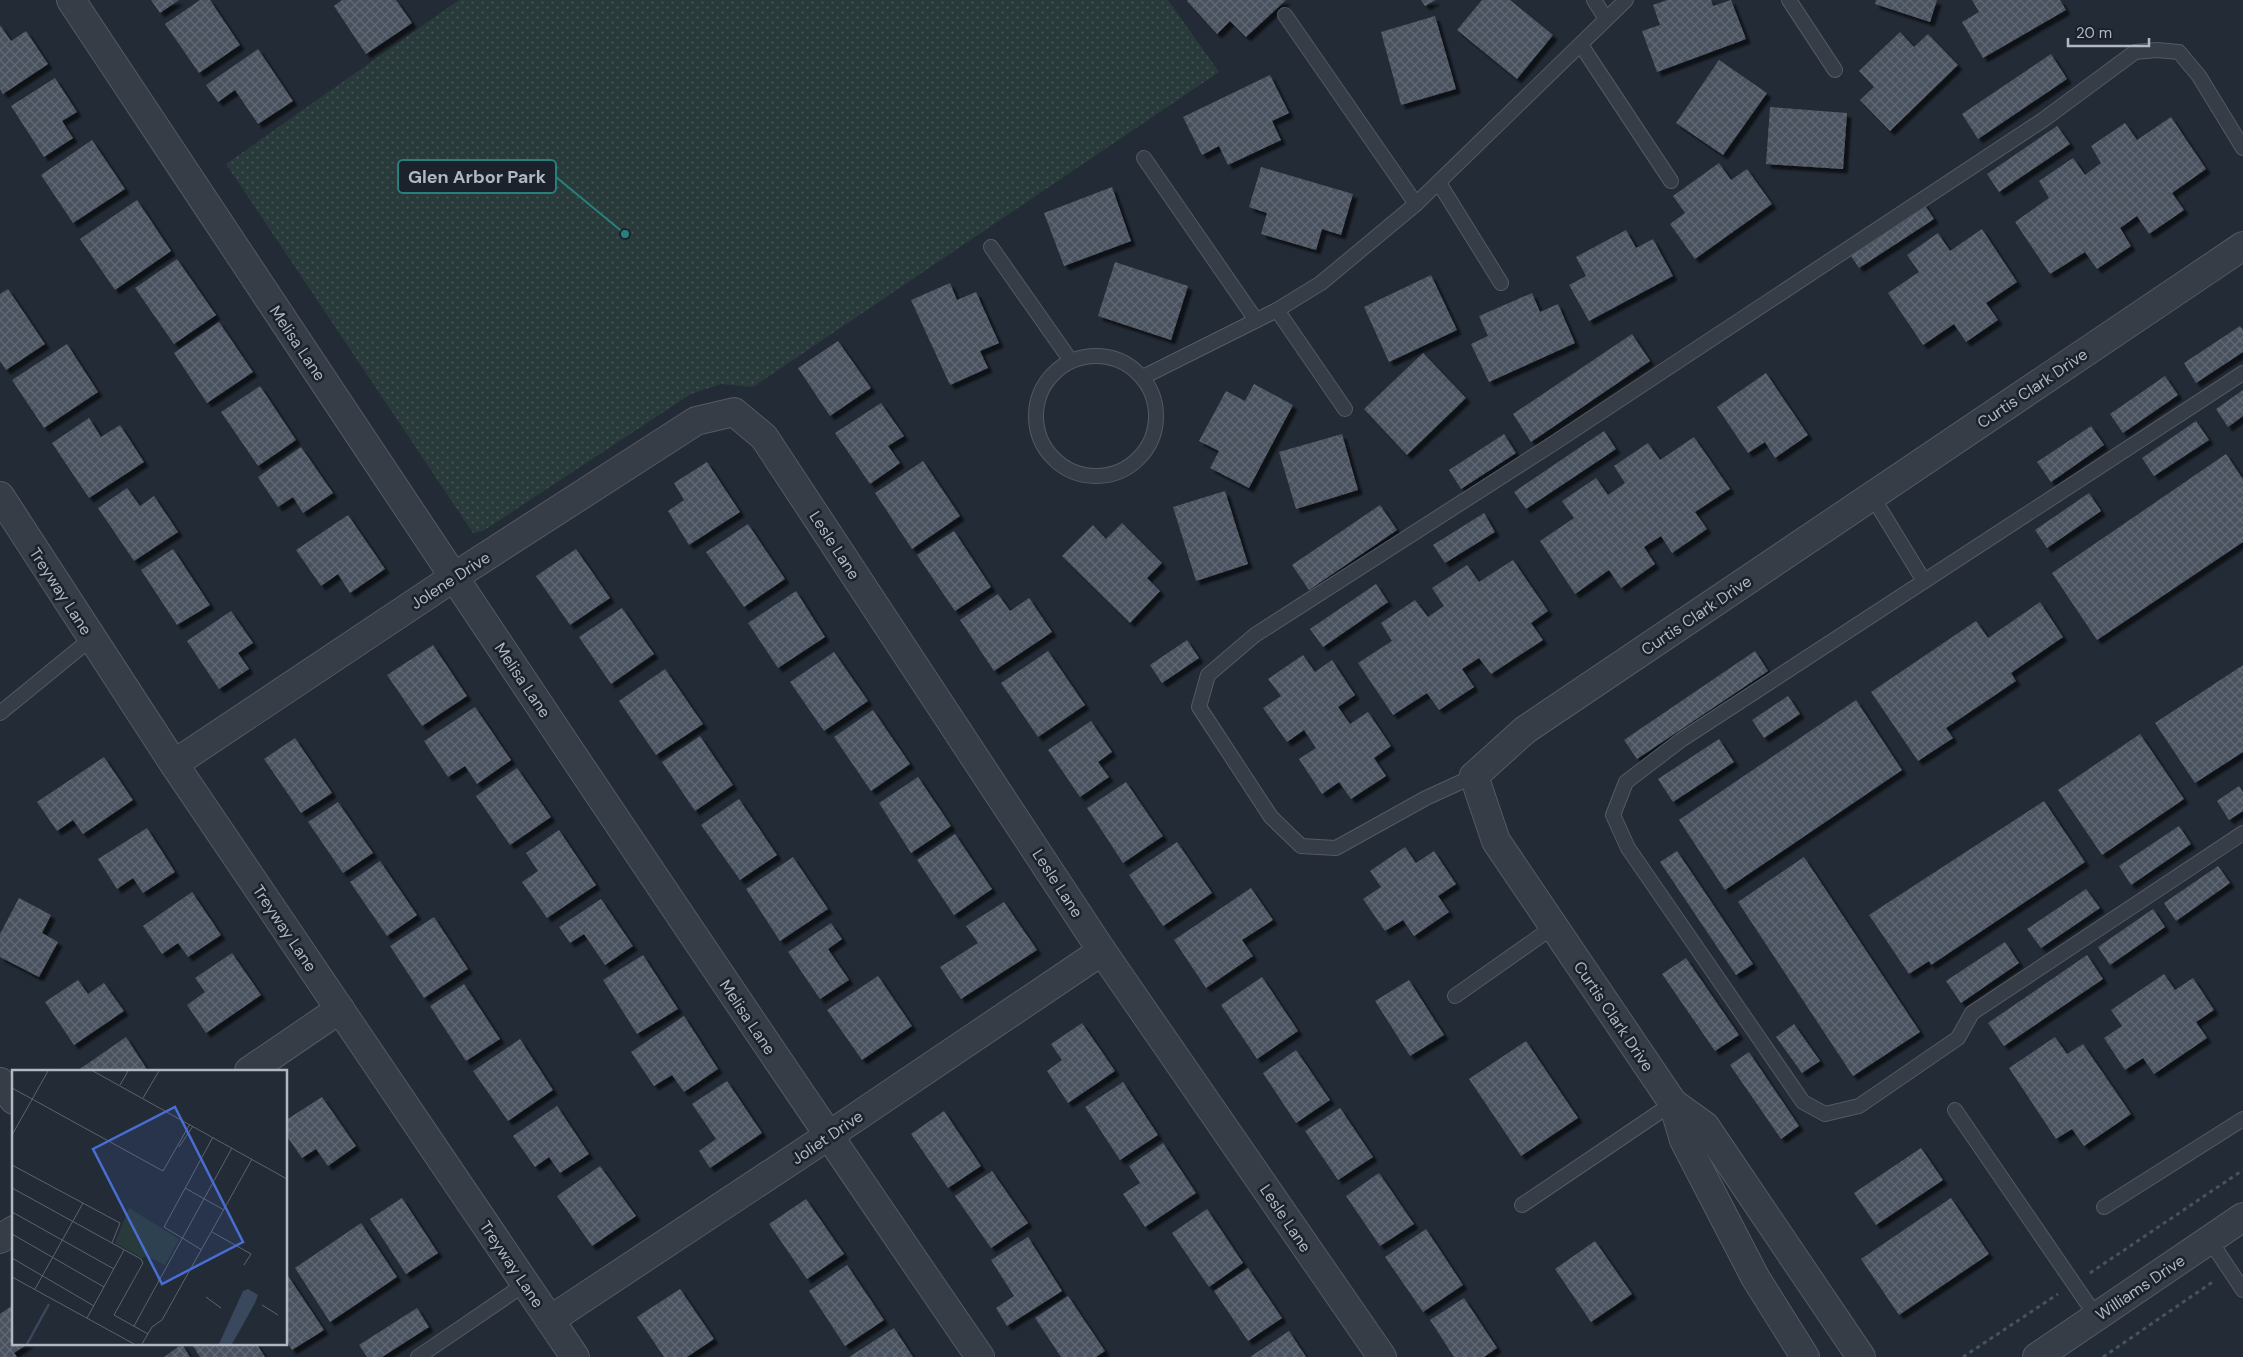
<svg xmlns="http://www.w3.org/2000/svg" width="2243" height="1357" font-family="'DM Sans',sans-serif">
	<style>
		.park { fill: url(#park-dots) }
		.building { fill: url(#building-cross-hatch); filter: url(#shadow) }
		.lines { fill: none; stroke-linecap: round; stroke-linejoin: round }
		.service-casing { stroke: #545a64; stroke-width: 16 }
		.minor-casing { stroke: #545a64; stroke-width: 30 }
		.tertiary-casing { stroke: #545a64; stroke-width: 30 }
		.path { stroke: #475558; stroke-width: 3; stroke-dasharray: 4 4; stroke-linecap: butt }
		.service { stroke: #373d46; stroke-width: 14 }
		.minor { stroke: #373d46; stroke-width: 28 }
		.tertiary { stroke: #373d46; stroke-width: 28 }
		.labels { text-anchor: middle; stroke-width: 5; stroke-linejoin: round; paint-order: stroke }
		.street-label { font-size: 16px; fill: #b1b7c3; stroke: #1c222b }
		.inset-river { fill: none; stroke: #3a485d; stroke-width: 2.5 }
		.inset-road { fill: none; stroke: #5c636e; stroke-width: 1 }
		.view { fill: #496ed2; fill-opacity: 0.15; stroke: #496ed2; stroke-width: 2.5 }
		.inset-edge { fill: none; stroke: #b1b7c3; stroke-width: 2.5 }
		.leader { fill: none; stroke: #27807b; stroke-width: 2 }
		.callout-dot { fill: #27807b; stroke: #1c222b; stroke-width: 2 }
		.callout { fill: #1c222b; stroke: #27807b; stroke-width: 2 }
		.callout-label { font-size: 18px; text-anchor: middle; font-weight: bold; fill: #b1b7c3 }
	</style>
	<defs>
		<pattern id="park-dots" width="8" height="8" patternUnits="userSpaceOnUse" patternTransform="scale(1.25)"><rect width="8" height="8" fill="#293a3b"/><path d="M2 2h.1M6 6h.1" fill="none" stroke="#465456" stroke-width="1.8" stroke-linecap="round"/></pattern>
		<pattern id="building-cross-hatch" width="8" height="8" patternUnits="userSpaceOnUse" patternTransform="scale(1.25)"><rect width="8" height="8" fill="#4a525f"/><path d="M0 0l8 8M0 8l8-8" fill="none" stroke="#626974"/></pattern>
		<filter id="shadow"><feDropShadow dx="4.5" dy="4.5" stdDeviation="1" flood-color="#0009"/></filter>
	</defs>
	<rect width="100%" height="100%" fill="#232b36"/>
	<polygon class="park" points="459,0 1168,0 1219,72 753,387 721,384 691,394 483,531 473,533 226,164"/>
	<g class="building">
		<polygon points="151,0 179,0 160,13"/>
		<polygon points="200,0 210,0 240,45 199,73 165,24"/>
		<polygon points="342,0 396,0 412,23 366,54 334,6"/>
		<polygon points="1188,0 1286,0 1246,37 1230,21 1217,34 1187,1"/>
		<polygon points="1421,0 1436,0 1425,6"/>
		<polygon points="1482,0 1510,0 1553,35 1517,79 1457,30"/>
		<polygon points="1667,0 1711,0 1713,6 1731,0 1746,39 1657,72 1642,31 1660,25 1653,5"/>
		<polygon points="1876,0 1937,0 1930,22 1875,4"/>
		<polygon points="1972,0 2060,0 2066,10 1983,58 1962,22 1979,12"/>
		<polygon points="1435,16 1456,89 1401,105 1381,32"/>
		<polygon points="0,25 11,41 26,31 48,64 3,94 0,89"/>
		<polygon points="1900,32 1914,47 1928,34 1958,65 1890,131 1860,100 1874,87 1859,71"/>
		<polygon points="258,49 293,101 258,124 235,90 218,102 206,85"/>
		<polygon points="2051,54 2067,79 1978,139 1962,114"/>
		<polygon points="1719,60 1767,93 1723,155 1676,123"/>
		<polygon points="1270,75 1289,113 1272,121 1281,140 1228,165 1219,146 1202,155 1183,117"/>
		<polygon points="55,78 77,112 62,121 73,138 44,157 11,106"/>
		<polygon points="1770,107 1847,113 1843,169 1766,164"/>
		<polygon points="2171,117 2206,169 2172,193 2184,210 2149,234 2137,216 2120,228 2131,246 2097,269 2085,252 2050,274 2015,222 2049,198 2039,181 2073,158 2085,175 2101,163 2091,146 2125,123 2137,140"/>
		<polygon points="2057,126 2070,144 1999,192 1987,174"/>
		<polygon points="92,140 125,189 73,223 41,175"/>
		<polygon points="1719,163 1731,180 1747,169 1772,204 1695,259 1670,224 1685,213 1673,196"/>
		<polygon points="1261,167 1353,194 1341,235 1322,229 1316,250 1261,234 1267,213 1249,207"/>
		<polygon points="1112,187 1131,241 1064,266 1044,213"/>
		<polygon points="137,200 171,251 115,290 80,239"/>
		<polygon points="1922,201 1934,219 1859,268 1847,250"/>
		<polygon points="1982,229 2017,282 1986,303 1998,320 1966,342 1954,324 1923,345 1888,293 1919,272 1907,255 1938,233 1950,251"/>
		<polygon points="1626,230 1636,248 1653,239 1673,276 1589,321 1569,285 1586,276 1576,257"/>
		<polygon points="177,259 216,315 174,344 135,288"/>
		<polygon points="1115,262 1188,286 1171,340 1098,316"/>
		<polygon points="1431,275 1457,330 1389,362 1364,307"/>
		<polygon points="950,283 957,300 976,292 999,343 980,351 988,368 950,385 911,300"/>
		<polygon points="8,289 45,344 6,370 0,361 0,294"/>
		<polygon points="1532,293 1540,312 1558,304 1575,343 1489,382 1471,344 1488,336 1479,316"/>
		<polygon points="219,322 253,372 207,403 174,353"/>
		<polygon points="2240,326 2243,330 2243,352 2196,383 2184,363"/>
		<polygon points="1632,334 1650,361 1531,442 1513,414"/>
		<polygon points="838,341 871,388 830,416 798,368"/>
		<polygon points="67,344 98,392 44,428 12,380"/>
		<polygon points="1423,353 1466,398 1407,455 1364,409"/>
		<polygon points="1766,373 1808,435 1775,458 1765,442 1748,453 1717,407"/>
		<polygon points="2165,376 2178,395 2123,433 2110,414"/>
		<polygon points="1254,384 1293,405 1249,488 1210,468 1219,451 1199,441 1226,391 1245,401"/>
		<polygon points="260,386 296,440 258,466 221,412"/>
		<polygon points="2243,390 2243,416 2228,427 2216,409"/>
		<polygon points="881,403 904,436 888,446 900,463 870,484 835,433"/>
		<polygon points="89,418 101,437 120,425 144,462 89,498 52,443"/>
		<polygon points="2196,421 2209,440 2154,476 2142,458"/>
		<polygon points="2091,426 2104,445 2051,482 2037,462"/>
		<polygon points="1604,431 1616,449 1526,509 1514,492"/>
		<polygon points="1342,434 1358,490 1296,509 1279,452"/>
		<polygon points="1504,434 1516,453 1461,489 1449,470"/>
		<polygon points="1694,437 1730,489 1695,512 1707,529 1672,553 1661,536 1644,547 1655,564 1621,588 1609,570 1575,594 1540,541 1574,518 1562,501 1596,478 1608,495 1625,483 1614,466 1648,443 1660,460"/>
		<polygon points="301,447 333,493 303,513 293,497 278,507 258,477"/>
		<polygon points="2226,454 2243,479 2243,542 2097,640 2052,573"/>
		<polygon points="923,461 960,516 912,549 875,493"/>
		<polygon points="707,462 740,512 689,545 668,511 684,500 674,483"/>
		<polygon points="127,488 140,506 154,496 178,532 134,561 98,508"/>
		<polygon points="1225,491 1248,564 1196,581 1173,507"/>
		<polygon points="2089,493 2101,511 2047,548 2035,530"/>
		<polygon points="1380,505 1397,530 1309,590 1292,565"/>
		<polygon points="1484,513 1495,532 1445,563 1433,545"/>
		<polygon points="348,515 385,569 350,593 338,574 321,586 296,550"/>
		<polygon points="1122,523 1162,563 1147,578 1160,591 1130,623 1062,556 1093,525 1106,539"/>
		<polygon points="748,524 785,579 744,607 706,552"/>
		<polygon points="954,531 991,587 955,611 917,555"/>
		<polygon points="173,549 210,605 177,625 141,570"/>
		<polygon points="576,549 610,598 570,625 536,576"/>
		<polygon points="1513,560 1548,611 1531,623 1543,640 1491,674 1479,658 1462,669 1474,687 1439,710 1427,693 1393,715 1358,663 1392,641 1381,623 1415,600 1428,617 1444,606 1432,588 1467,565 1479,582"/>
		<polygon points="1376,584 1388,602 1323,647 1310,629"/>
		<polygon points="796,591 825,637 778,668 748,623"/>
		<polygon points="998,594 1010,611 1029,598 1052,632 994,671 960,620"/>
		<polygon points="2040,602 2063,637 2011,673 2016,681 1946,728 1953,738 1918,761 1871,692 1976,621 1988,638"/>
		<polygon points="622,608 654,654 611,684 579,637"/>
		<polygon points="231,611 253,643 238,653 249,669 219,689 187,641"/>
		<polygon points="1187,640 1199,658 1162,683 1150,665"/>
		<polygon points="433,645 467,696 422,726 387,675"/>
		<polygon points="1048,651 1085,705 1038,737 1001,683"/>
		<polygon points="1755,651 1768,671 1637,759 1624,740"/>
		<polygon points="834,652 868,701 824,731 790,682"/>
		<polygon points="1303,655 1315,672 1332,660 1355,695 1338,707 1350,724 1368,712 1391,746 1374,758 1386,776 1351,799 1339,782 1322,794 1299,759 1316,748 1304,730 1287,742 1263,708 1281,696 1268,679"/>
		<polygon points="2243,665 2243,752 2195,783 2155,723"/>
		<polygon points="665,669 703,724 656,755 619,701"/>
		<polygon points="1788,696 1800,714 1764,738 1752,720"/>
		<polygon points="1856,700 1902,770 1725,890 1679,820"/>
		<polygon points="475,707 511,760 477,784 465,766 448,777 424,741"/>
		<polygon points="873,710 910,764 871,791 834,737"/>
		<polygon points="1091,721 1112,752 1098,762 1109,777 1080,797 1048,750"/>
		<polygon points="2140,734 2184,799 2102,855 2058,790"/>
		<polygon points="700,736 733,785 695,811 662,762"/>
		<polygon points="295,738 332,793 301,813 264,759"/>
		<polygon points="1719,739 1734,762 1673,802 1658,779"/>
		<polygon points="104,757 133,800 83,834 73,820 57,831 37,802"/>
		<polygon points="517,768 551,817 510,845 476,796"/>
		<polygon points="918,777 951,826 911,853 879,803"/>
		<polygon points="1126,782 1163,836 1123,863 1087,808"/>
		<polygon points="2239,786 2243,792 2243,811 2229,820 2217,801"/>
		<polygon points="739,799 777,855 740,880 701,825"/>
		<polygon points="2044,801 2085,862 1931,965 1929,961 1909,974 1869,915"/>
		<polygon points="338,802 373,853 343,873 308,822"/>
		<polygon points="2179,826 2191,844 2131,885 2119,866"/>
		<polygon points="147,828 175,872 143,893 133,878 117,889 98,859"/>
		<polygon points="559,830 596,885 547,918 522,882 538,871 526,853"/>
		<polygon points="955,834 992,889 954,915 917,860"/>
		<polygon points="1177,842 1212,893 1163,926 1129,875"/>
		<polygon points="1405,847 1416,863 1434,851 1456,884 1438,896 1449,912 1414,936 1403,920 1385,931 1363,899 1381,887 1370,871"/>
		<polygon points="1677,851 1753,964 1736,975 1660,862"/>
		<polygon points="793,857 828,909 780,941 746,889"/>
		<polygon points="1804,857 1920,1032 1853,1076 1738,902"/>
		<polygon points="380,861 417,915 387,936 350,882"/>
		<polygon points="2218,866 2230,883 2176,921 2164,903"/>
		<polygon points="1251,888 1273,920 1242,940 1253,956 1206,988 1174,940"/>
		<polygon points="2086,889 2100,908 2041,948 2027,929"/>
		<polygon points="192,892 221,935 188,957 178,943 162,954 143,926"/>
		<polygon points="19,898 51,915 42,933 58,942 39,977 0,957 0,934"/>
		<polygon points="601,899 633,946 605,965 584,934 570,943 559,927"/>
		<polygon points="1004,902 1037,950 961,999 940,967 978,943 966,926"/>
		<polygon points="2153,909 2165,927 2110,965 2098,947"/>
		<polygon points="434,917 468,969 424,998 390,946"/>
		<polygon points="831,923 842,939 828,949 849,980 820,999 788,952"/>
		<polygon points="2005,942 2019,963 1961,1003 1946,981"/>
		<polygon points="232,953 261,995 206,1033 187,1005 205,992 195,978"/>
		<polygon points="643,955 678,1009 637,1034 603,980"/>
		<polygon points="2087,955 2103,979 2004,1046 1988,1023"/>
		<polygon points="1686,958 1739,1035 1715,1051 1662,974"/>
		<polygon points="2164,974 2175,990 2193,978 2214,1010 2196,1022 2207,1038 2154,1074 2143,1058 2125,1070 2104,1038 2122,1026 2111,1010"/>
		<polygon points="878,976 912,1026 862,1060 827,1010"/>
		<polygon points="1262,977 1298,1031 1257,1059 1221,1005"/>
		<polygon points="78,980 88,994 104,983 124,1011 74,1045 45,1002"/>
		<polygon points="1409,980 1444,1035 1410,1056 1375,1001"/>
		<polygon points="464,984 500,1039 466,1061 430,1006"/>
		<polygon points="684,1016 718,1069 684,1092 672,1075 654,1086 631,1052"/>
		<polygon points="1082,1023 1115,1071 1068,1103 1047,1071 1062,1060 1051,1044"/>
		<polygon points="1794,1024 1820,1061 1802,1073 1776,1037"/>
		<polygon points="126,1037 148,1071 77,1071"/>
		<polygon points="2055,1037 2067,1054 2083,1044 2131,1114 2084,1146 2072,1129 2056,1139 2009,1068"/>
		<polygon points="520,1039 553,1090 508,1121 473,1071"/>
		<polygon points="1526,1041 1578,1118 1521,1156 1469,1079"/>
		<polygon points="1296,1050 1330,1100 1296,1123 1263,1073"/>
		<polygon points="1749,1052 1799,1126 1781,1139 1730,1065"/>
		<polygon points="727,1081 762,1133 710,1168 699,1151 716,1139 692,1104"/>
		<polygon points="1123,1082 1158,1135 1120,1160 1085,1107"/>
		<polygon points="322,1097 356,1146 328,1166 316,1149 302,1158 286,1135 286,1120"/>
		<polygon points="557,1106 589,1154 560,1173 549,1157 535,1167 513,1136"/>
		<polygon points="1340,1108 1373,1157 1338,1180 1305,1131"/>
		<polygon points="944,1111 981,1166 948,1188 911,1134"/>
		<polygon points="1163,1143 1196,1193 1145,1227 1123,1194 1140,1183 1129,1166"/>
		<polygon points="1921,1148 1943,1180 1876,1225 1854,1193"/>
		<polygon points="600,1166 636,1216 592,1246 557,1196"/>
		<polygon points="992,1171 1028,1223 991,1248 955,1196"/>
		<polygon points="1379,1173 1414,1224 1380,1246 1346,1196"/>
		<polygon points="402,1198 438,1253 406,1274 370,1219"/>
		<polygon points="1951,1198 1989,1254 1899,1315 1861,1259"/>
		<polygon points="806,1199 844,1254 807,1279 769,1224"/>
		<polygon points="1207,1209 1243,1263 1209,1287 1172,1233"/>
		<polygon points="361,1223 397,1277 330,1322 295,1268"/>
		<polygon points="1426,1229 1463,1285 1423,1312 1385,1257"/>
		<polygon points="1028,1237 1062,1291 1007,1326 996,1308 1014,1296 991,1260"/>
		<polygon points="1595,1241 1632,1294 1591,1322 1555,1269"/>
		<polygon points="847,1265 884,1320 845,1346 809,1291"/>
		<polygon points="1248,1268 1282,1318 1248,1341 1214,1291"/>
		<polygon points="288,1276 324,1330 292,1350 286,1341 286,1278"/>
		<polygon points="680,1289 714,1339 687,1357 664,1357 637,1317"/>
		<polygon points="1068,1296 1105,1351 1096,1357 1061,1357 1035,1318"/>
		<polygon points="1464,1298 1497,1348 1484,1357 1454,1357 1430,1320"/>
		<polygon points="13,1305 14,1343 29,1343 14,1353 17,1357 0,1357 0,1314"/>
		<polygon points="417,1308 429,1327 382,1357 367,1357 359,1345"/>
		<polygon points="894,1328 913,1357 849,1357"/>
		<polygon points="1289,1331 1306,1357 1250,1357"/>
		<polygon points="191,1343 256,1343 265,1357 200,1357"/>
		<polygon points="182,1344 190,1357 164,1357"/>
	</g>
	<g class="lines">
		<g class="service-casing">
			<g id="service">
				<polyline points="1594,0 1606,19"/>
				<polyline points="1789,0 1835,70"/>
				<polyline points="1285,15 1416,204"/>
				<polyline points="1581,45 1671,181"/>
				<polyline points="1144,158 1256,320"/>
				<polyline points="1439,183 1501,283"/>
				<polyline points="991,247 1071,361"/>
				<polyline points="1277,310 1345,409"/>
				<circle cx="1096" cy="416" r="60"/>
				<polyline points="2243,373 1681,740 1626,782 1613,815 1628,848 1803,1102 1825,1114 1859,1106 1958,1038 1972,1013 2243,833"/>
				<polyline points="1143,377 1277,310 1321,283 1416,204 1626,0"/>
				<polyline points="1872,496 1924,581"/>
				<polyline points="0,713 92,638"/>
				<polyline points="1474,776 1426,798 1336,848 1301,846 1271,817 1199,707 1208,675 1255,635 1554,443 2043,120 2135,52 2157,50 2179,52 2199,76 2243,148"/>
				<polyline points="1455,996 1553,927"/>
				<polyline points="1955,1110 2096,1316"/>
				<polyline points="1522,1205 1673,1103"/>
				<polyline points="2104,1207 2243,1119"/>
				<polyline points="2209,1239 2243,1290"/>
				<polyline points="418,1357 525,1284"/>
			</g>
		</g>
		<g class="minor-casing">
			<g id="minor">
				<path d="M71 0C372 454 672 908 980 1357"/>
				<polyline points="174,764 454,577 696,421 734,412 764,437 1102,951 1382,1357"/>
				<polyline points="249,1071 340,1009"/>
				<polyline points="0,1082 14,1100"/>
				<polyline points="1673,1103 1705,1126 1861,1357"/>
				<polyline points="0,1239 14,1230"/>
				<polyline points="550,1320 828,1136 1102,951"/>
				<polyline points="1805,1357 1755,1277 1684,1140 1673,1103 1496,841 1474,776 1525,730 2243,246"/>
			</g>
		</g>
		<g class="tertiary-casing">
			<g id="tertiary">
				<polyline points="0,496 174,764 575,1357"/>
				<polyline points="2037,1357 2243,1217"/>
			</g>
		</g>
		<g class="path">
			<polyline points="2090,1273 2243,1170"/>
			<polyline points="1963,1357 2058,1294"/>
			<polyline points="2103,1357 2214,1281"/>
		</g>
		<use href="#service" class="service"/>
		<use href="#minor" class="minor"/>
		<use href="#tertiary" class="tertiary"/>
	</g>
	<g class="labels">
		<g class="street-label">
			<text transform="translate(298 343) rotate(56)" y="6">Melisa Lane</text>
			<text transform="translate(2032 388) rotate(-34)" y="6">Curtis Clark Drive</text>
			<text transform="translate(835 545) rotate(57)" y="6">Lesle Lane</text>
			<text transform="translate(450 580) rotate(-33)" y="6">Jolene Drive</text>
			<text transform="translate(61 591) rotate(57)" y="6">Treyway Lane</text>
			<text transform="translate(1696 615) rotate(-34)" y="6">Curtis Clark Drive</text>
			<text transform="translate(523 680) rotate(56)" y="6">Melisa Lane</text>
			<text transform="translate(1058 883) rotate(57)" y="6">Lesle Lane</text>
			<text transform="translate(285 928) rotate(56)" y="6">Treyway Lane</text>
			<text transform="translate(1614 1016) rotate(56)" y="6">Curtis Clark Drive</text>
			<text transform="translate(748 1017) rotate(56)" y="6">Melisa Lane</text>
			<text transform="translate(827 1137) rotate(-34)" y="6">Joliet Drive</text>
			<text transform="translate(1286 1218) rotate(56)" y="6">Lesle Lane</text>
			<text transform="translate(512 1264) rotate(56)" y="6">Treyway Lane</text>
			<text transform="translate(2140 1287) rotate(-34)" y="6">Williams Drive</text>
		</g>
	</g>
	<g transform="translate(12 1070)">
		<rect width="275" height="275" fill="#232b36"/>
		<path d="M117 138 167 169 153 195 135 186 130 188 103 173Z" fill="#293a3b"/>
		<path d="M236 219 246 225 243 233 220 274H207L231 221Z" fill="#3a485d"/>
		<path class="inset-river" d="M15 274 37 234"/>
		<path class="inset-road" d="M81 1 275 109M108 15 116 1M0 18 151 101 178 54M131 28 147 1M0 65 36 1M167 77 181 56M0 95 108 153 100 173M0 118 129 189 131 193 102 245 136 264M173 118 212 140M0 142 102 199M200 162 239 184 232 195M0 164 92 217M190 180 152 157 201 67M0 188 82 236M0 207 122 274M23 219 71 133M194 227 209 238M250 235 266 245M75 248 112 180M122 256 220 78M130 274 140 257 150 250 240 89"/>
		<path class="view" d="M163 37 231 172 150 214 81 79Z"/>
		<rect width="275" height="275" class="inset-edge"/>
	</g>
	<path class="leader" d="M625 234L556 177"/>
	<circle class="callout-dot" cx="625" cy="234" r="5"/>
	<rect class="callout" x="398" y="160" width="158" height="33" rx="5"/>
	<g class="callout-label">
		<text x="477" y="183">Glen Arbor Park</text>
	</g>
	<path d="M2068 38v8h81v-8" fill="none" stroke="#b1b7c3" stroke-width="2.5"/>
	<text x="2076" y="38" font-size="15" fill="#b1b7c3" stroke="#1c222b" stroke-width="4" paint-order="stroke">20 m</text>
</svg>
